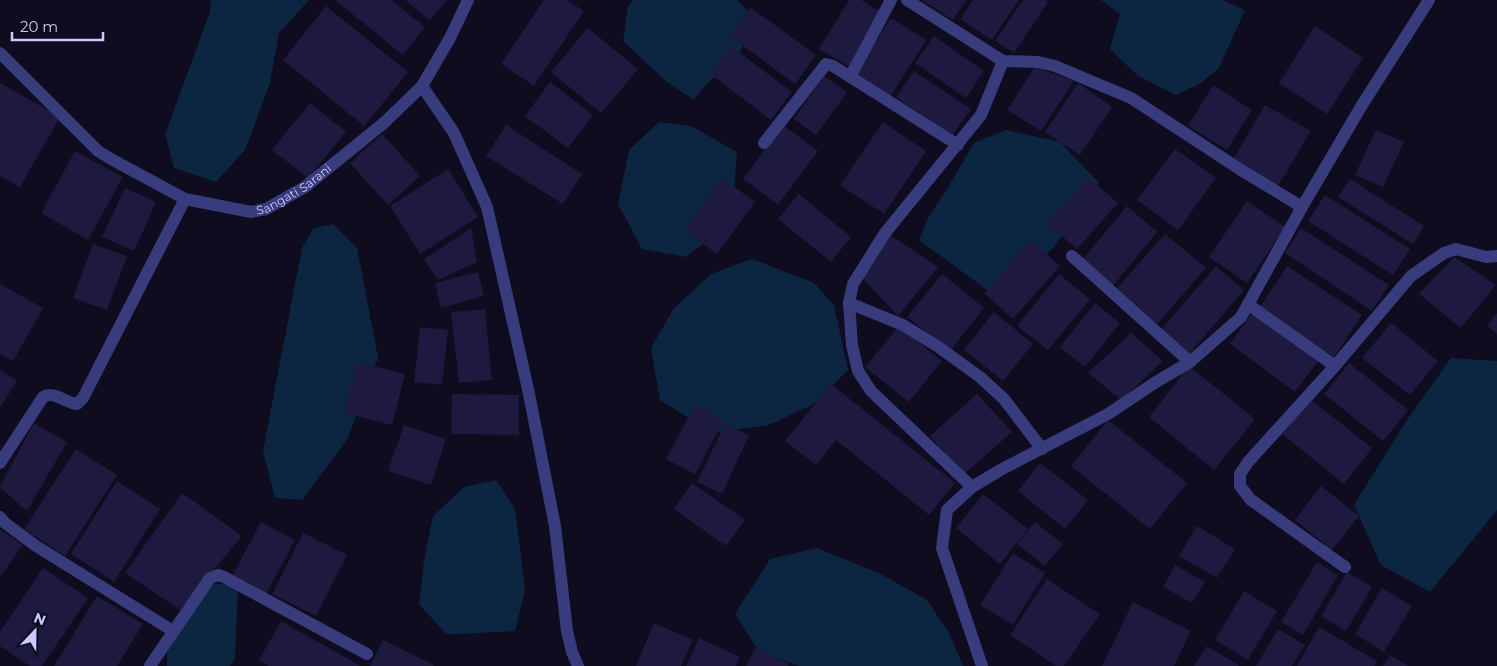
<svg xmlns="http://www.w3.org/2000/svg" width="1497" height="666" font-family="Montserrat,sans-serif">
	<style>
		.water { fill: #0c2642 }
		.building { fill: #1d193f }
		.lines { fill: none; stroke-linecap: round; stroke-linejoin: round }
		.minor { stroke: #383c7c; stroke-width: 12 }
		.labels { text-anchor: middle; stroke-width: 4; stroke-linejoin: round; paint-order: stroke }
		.street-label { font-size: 12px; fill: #cbcafe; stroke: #0e0c1e }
	</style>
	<rect width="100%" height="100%" fill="#0e0c1e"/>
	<g class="water">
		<polygon points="211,0 309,0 279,33 270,83 245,150 216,182 174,168 165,134 210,12"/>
		<polygon points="633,0 738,0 753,18 738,57 703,87 694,100 667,82 623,41 628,6"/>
		<polygon points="1101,0 1222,0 1245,10 1219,68 1201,83 1176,95 1138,76 1110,49 1120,14"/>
		<polygon points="659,122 691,126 737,152 734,191 703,244 686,257 642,249 618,204 629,150"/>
		<polygon points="1006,130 1060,142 1099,183 1054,247 998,298 919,240 928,218 947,189 974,143"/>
		<polygon points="333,224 357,248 378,357 347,440 302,500 275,498 263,451 302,248 314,228"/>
		<polygon points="752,259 814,283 834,305 848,370 814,404 769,425 713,433 660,400 651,348 674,308 711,274"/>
		<polygon points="1451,358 1497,361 1497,510 1430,592 1381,565 1354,505 1407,420"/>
		<polygon points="496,480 515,509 525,590 515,631 459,634 446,634 419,604 424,561 433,516 464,487"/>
		<polygon points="817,548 881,574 927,600 949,633 963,666 800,666 760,653 735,614 770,559"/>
		<polygon points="210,583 238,586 235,658 230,666 167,666 167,652 186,617"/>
	</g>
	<g class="building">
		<polygon points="335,0 391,0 425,27 403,55"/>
		<polygon points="405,0 447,0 430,20"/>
		<polygon points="544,0 567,0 584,11 534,86 501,64"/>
		<polygon points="849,0 861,0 883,13 850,67 819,49"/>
		<polygon points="922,0 966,0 953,20"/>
		<polygon points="973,0 1019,0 992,40 960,19"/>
		<polygon points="1023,0 1045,0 1048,2 1014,53 995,41"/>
		<polygon points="326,6 408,72 364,126 283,60"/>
		<polygon points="750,7 816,55 795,84 730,36"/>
		<polygon points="891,18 926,40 890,97 855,75"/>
		<polygon points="1315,26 1363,58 1327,114 1279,83"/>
		<polygon points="588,28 638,69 601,113 551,72"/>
		<polygon points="934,36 984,71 966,98 915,63"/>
		<polygon points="731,46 792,92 771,120 710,74"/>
		<polygon points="1035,67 1074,81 1041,131 1007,110"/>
		<polygon points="914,71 971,109 952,136 896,97"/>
		<polygon points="824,76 847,92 816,135 794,119"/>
		<polygon points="550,82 593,115 568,148 525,116"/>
		<polygon points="0,83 60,117 20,187 0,176"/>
		<polygon points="1078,83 1112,107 1080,155 1045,132"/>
		<polygon points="1213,85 1252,110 1227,150 1188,126"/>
		<polygon points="310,103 346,132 308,178 272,150"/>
		<polygon points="1265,105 1311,131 1278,186 1233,160"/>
		<polygon points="883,122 926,151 884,214 840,185"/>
		<polygon points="506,125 582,174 563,204 486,156"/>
		<polygon points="783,125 818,151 778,205 743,179"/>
		<polygon points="1376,130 1404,142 1383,187 1355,175"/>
		<polygon points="382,134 420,176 388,205 350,163"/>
		<polygon points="1175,149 1216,178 1178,230 1137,200"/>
		<polygon points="75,151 123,177 88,240 41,213"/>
		<polygon points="448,169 478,217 420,254 390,206"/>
		<polygon points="1088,177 1118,203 1077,249 1047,223"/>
		<polygon points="722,178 755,202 717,254 684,230"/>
		<polygon points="1350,179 1424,226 1413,244 1338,197"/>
		<polygon points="125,188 156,202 134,251 102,237"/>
		<polygon points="799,194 851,237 831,262 778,219"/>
		<polygon points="1325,195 1410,249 1393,275 1308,221"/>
		<polygon points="1247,201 1285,227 1247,283 1209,257"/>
		<polygon points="1127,206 1157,232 1113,286 1082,260"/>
		<polygon points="471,228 477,262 438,280 424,259"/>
		<polygon points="1301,228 1389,285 1372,311 1285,253"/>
		<polygon points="1165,234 1206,268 1157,324 1117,288"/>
		<polygon points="890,235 938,267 898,316 862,278"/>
		<polygon points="1031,240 1060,266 1013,319 984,293"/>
		<polygon points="93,244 127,256 107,310 73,298"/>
		<polygon points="1454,257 1496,285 1461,328 1419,294"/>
		<polygon points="1216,266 1244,290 1189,354 1161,330"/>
		<polygon points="1287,266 1362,315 1334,357 1259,308"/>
		<polygon points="478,272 484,296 441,308 435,283"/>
		<polygon points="942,274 984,308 950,351 907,317"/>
		<polygon points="1059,274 1090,299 1048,350 1017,326"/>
		<polygon points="0,284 43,308 13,361 0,354"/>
		<polygon points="1095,303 1120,323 1085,367 1060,347"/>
		<polygon points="485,309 492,380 459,383 451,312"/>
		<polygon points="994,312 1033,344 1003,381 964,350"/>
		<polygon points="1253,312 1319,360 1295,392 1230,344"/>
		<polygon points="1497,313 1497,334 1487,326"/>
		<polygon points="1391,323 1438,361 1410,395 1362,358"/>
		<polygon points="899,326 942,361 909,402 865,367"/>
		<polygon points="420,327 448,330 442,385 414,382"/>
		<polygon points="1131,333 1163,361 1121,400 1088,373"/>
		<polygon points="357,362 405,374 392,425 344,413"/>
		<polygon points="1349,363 1408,410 1383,441 1324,394"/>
		<polygon points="1189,366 1255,419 1214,470 1149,417"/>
		<polygon points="0,370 17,381 0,408"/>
		<polygon points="831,384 955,483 929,515 836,440 816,465 785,441"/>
		<polygon points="452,394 519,395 519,435 451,434"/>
		<polygon points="977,394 1012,432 964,474 930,436"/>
		<polygon points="1310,399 1372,448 1344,484 1282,434"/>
		<polygon points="695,405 724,420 695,474 666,459"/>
		<polygon points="1108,420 1187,483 1150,529 1071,466"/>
		<polygon points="34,423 67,442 27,511 0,487 0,486"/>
		<polygon points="725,424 749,435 722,494 697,482"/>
		<polygon points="404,425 446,439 431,485 388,471"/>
		<polygon points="76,449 117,475 65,556 24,529"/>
		<polygon points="1040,463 1088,500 1065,529 1018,491"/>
		<polygon points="117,481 160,509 114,582 71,554"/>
		<polygon points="692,483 745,520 726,546 674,509"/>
		<polygon points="1321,486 1359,516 1332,550 1295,520"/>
		<polygon points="182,493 242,536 180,610 125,573"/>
		<polygon points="983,494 1028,529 1000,564 956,528"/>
		<polygon points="261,522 295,540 266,594 232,576"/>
		<polygon points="1035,522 1063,544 1045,566 1017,544"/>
		<polygon points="1197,526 1235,549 1217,578 1179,556"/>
		<polygon points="0,529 23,545 0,577"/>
		<polygon points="303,533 347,555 316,616 272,594"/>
		<polygon points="1013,553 1045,573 1013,625 980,605"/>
		<polygon points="1317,562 1338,575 1303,635 1281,622"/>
		<polygon points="1175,565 1205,582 1192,603 1163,587"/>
		<polygon points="43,568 88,598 42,666 30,666 0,646 0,632"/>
		<polygon points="1347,572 1372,587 1346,631 1321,616"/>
		<polygon points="1047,579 1100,614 1064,666 1056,666 1010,635"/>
		<polygon points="1382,588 1412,606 1384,652 1355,634"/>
		<polygon points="1244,591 1277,611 1248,660 1215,640"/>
		<polygon points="97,596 143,624 117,666 54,666"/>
		<polygon points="1133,602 1191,631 1174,666 1102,666"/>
		<polygon points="281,621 361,666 269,666 259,660"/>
		<polygon points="654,623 693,640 681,666 636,666"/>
		<polygon points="1319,627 1377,661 1375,666 1297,666"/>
		<polygon points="1278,629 1305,645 1292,666 1256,666"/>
		<polygon points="699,638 740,657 736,666 686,666"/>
		<polygon points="383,640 434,665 433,666 370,666"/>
		<polygon points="1207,646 1240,666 1194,666"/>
		<polygon points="755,648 789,664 788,666 746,666"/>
		<polygon points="1390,655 1409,666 1383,666"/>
	</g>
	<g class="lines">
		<g class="minor">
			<polyline points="907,0 1003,61 1038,62 1055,66 1131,98 1241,170 1302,207"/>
			<path id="s1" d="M0 53 98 151 111 159 185 199 251 212 266 209 305 187 385 122 422 86 450 38 468 0"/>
			<polyline points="850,77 891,0"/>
			<polyline points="422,86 454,133 487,207 528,389 555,526 567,631 572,652 578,666"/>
			<polyline points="764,143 826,64 833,66 958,145"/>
			<polyline points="1072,256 1190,362"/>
			<polyline points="849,303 903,325 937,346 980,377 1004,399 1042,449"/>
			<polyline points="1249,305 1335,366"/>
			<path d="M0 463 43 397C54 390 65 403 77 404L83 398 185 199"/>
			<polyline points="972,487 871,391 858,371 852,345 849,303 853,284 885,233 981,115 1003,61"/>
			<polyline points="0,517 5,523 36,546 173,631"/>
			<polyline points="1345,567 1251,500 1240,486 1240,474 1248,462 1335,366 1411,276 1444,253 1456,249 1486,257 1497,256"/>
			<polyline points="150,666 210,578 218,575 224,577 367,654"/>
			<polyline points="982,666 942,548 947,510 972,487 1002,469 1108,414 1156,382 1190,362 1241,317 1302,207 1362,105 1429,0"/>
		</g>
	</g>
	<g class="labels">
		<g class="street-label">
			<text dy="4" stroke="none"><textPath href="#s1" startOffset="354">Sangati Sarani</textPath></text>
		</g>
	</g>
	<g transform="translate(35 631) rotate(22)" stroke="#0e0c1e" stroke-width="4" paint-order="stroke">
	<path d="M0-4L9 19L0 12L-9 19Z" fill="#cbcafe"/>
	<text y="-8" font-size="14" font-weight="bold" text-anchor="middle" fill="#cbcafe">N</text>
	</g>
	<path d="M12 32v8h91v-8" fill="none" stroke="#cbcafe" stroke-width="2.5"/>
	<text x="20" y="32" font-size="15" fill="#cbcafe" stroke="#0e0c1e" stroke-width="4" paint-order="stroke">20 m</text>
</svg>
